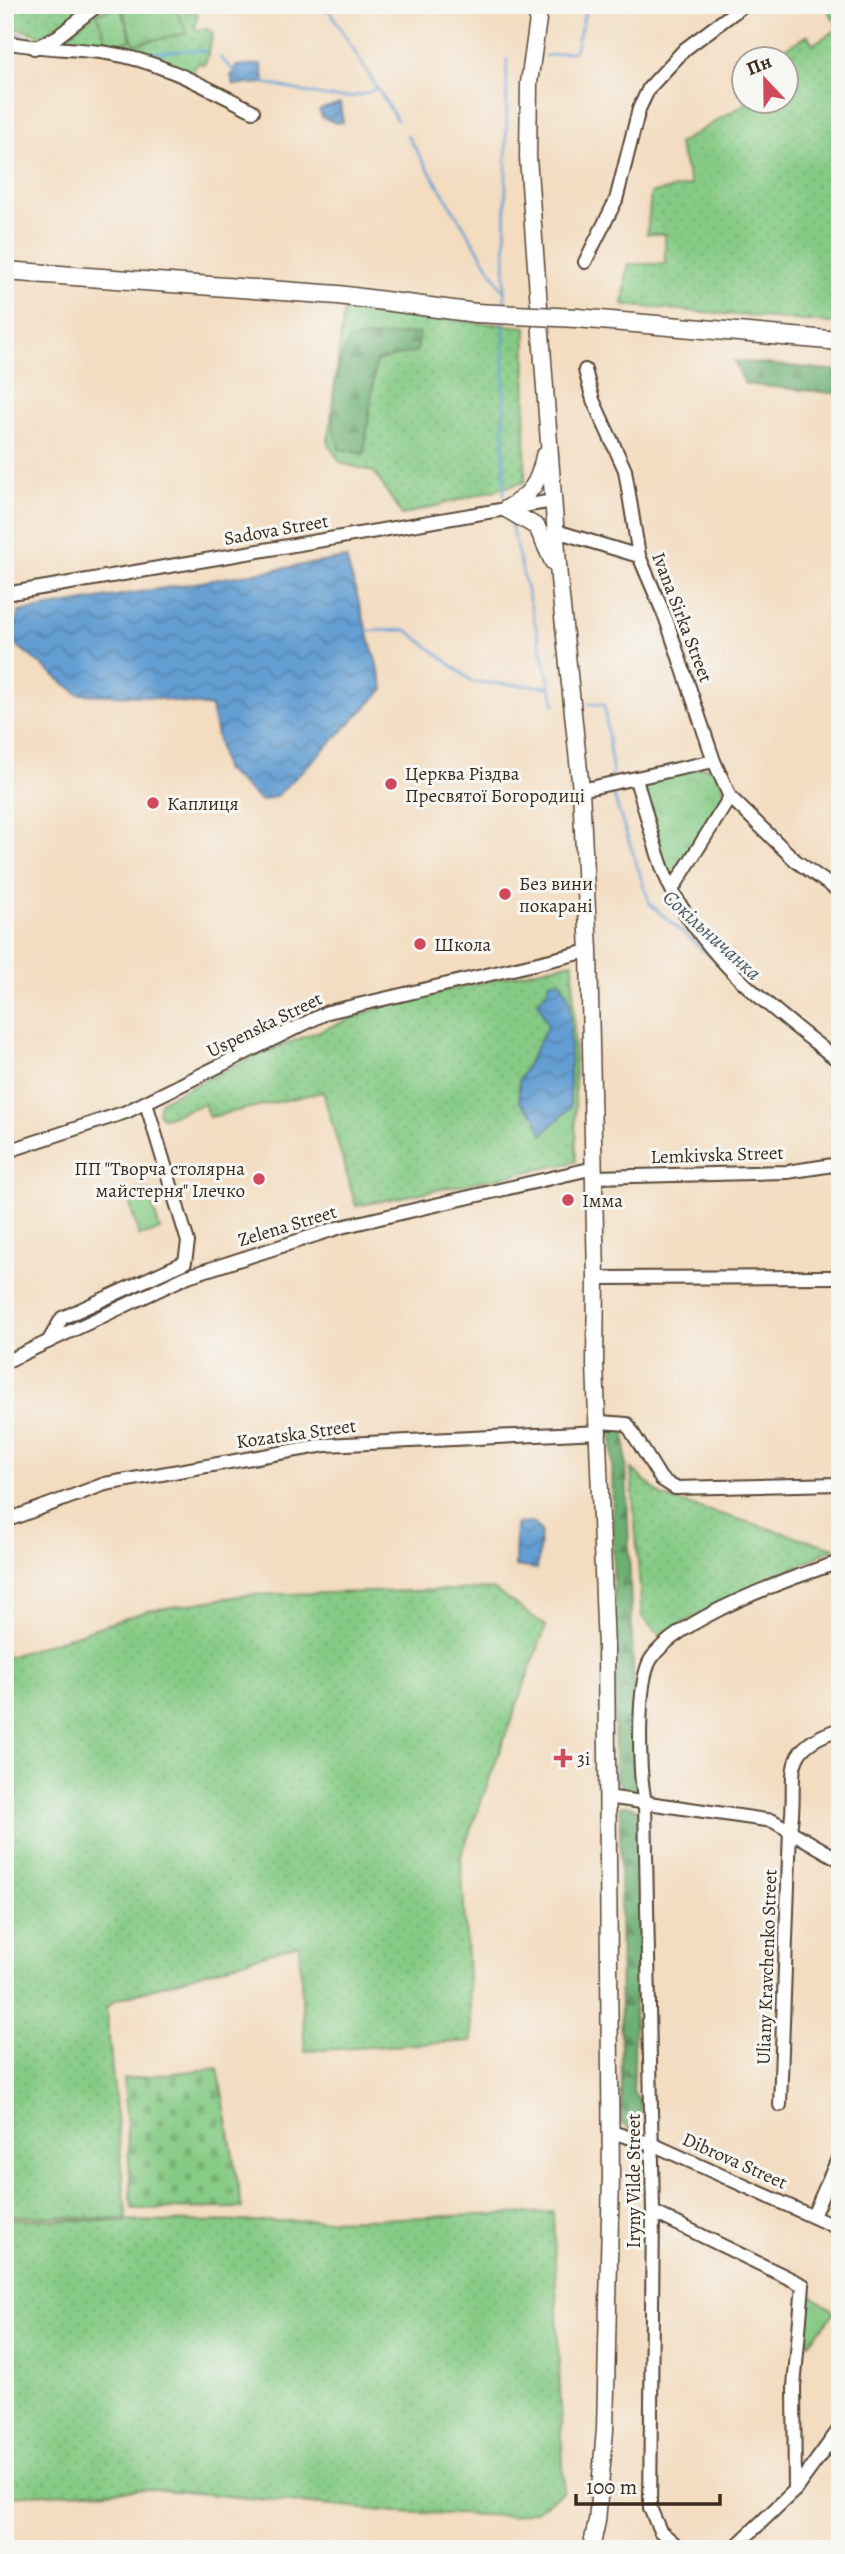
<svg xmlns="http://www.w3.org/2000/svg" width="845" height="2554" font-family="Alegreya,serif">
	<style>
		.grass { fill: url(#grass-dots); stroke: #607a52; stroke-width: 2 }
		.forest { fill: url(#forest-firs); stroke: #546c48; stroke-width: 2 }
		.cemetery { fill: url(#cemetery-stones); stroke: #607a52; stroke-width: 2 }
		.park { fill: url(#park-crowns); stroke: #607a52; stroke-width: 2 }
		.pitch { fill: #86cb85; stroke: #607a52; stroke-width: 2 }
		.water { fill: url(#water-waves); stroke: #4f6478; stroke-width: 2 }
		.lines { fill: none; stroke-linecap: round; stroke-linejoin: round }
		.stream { stroke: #639ed3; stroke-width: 2.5 }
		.minor-casing { stroke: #574536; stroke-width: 16 }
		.major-casing { stroke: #574536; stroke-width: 19 }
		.highway-casing { stroke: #574536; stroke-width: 21 }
		.minor { stroke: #fff; stroke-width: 12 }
		.major { stroke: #fff; stroke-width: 16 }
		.highway { stroke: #fff; stroke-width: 18 }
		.highway-bridge-casing { stroke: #574536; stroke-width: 21; stroke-linecap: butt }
		.highway-bridge { stroke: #fff; stroke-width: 18 }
		.poi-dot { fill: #d1495b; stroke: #f6f6f2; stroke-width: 2.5 }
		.labels { text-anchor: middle; stroke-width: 6; stroke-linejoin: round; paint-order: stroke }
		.street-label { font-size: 19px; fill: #3b2a1e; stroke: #f6f6f2 }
		.poi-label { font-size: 19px; fill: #3b2a1e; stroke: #f6f6f2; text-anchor: start }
		.water-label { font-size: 21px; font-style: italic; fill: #4b5866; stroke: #f6f6f2 }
	</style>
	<defs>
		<pattern id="grass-dots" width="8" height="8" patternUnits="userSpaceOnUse" patternTransform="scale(1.75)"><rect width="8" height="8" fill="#86cb85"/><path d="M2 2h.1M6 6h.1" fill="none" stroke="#75ae72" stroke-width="1.8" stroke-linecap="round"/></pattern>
		<pattern id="forest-firs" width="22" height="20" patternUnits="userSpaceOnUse" patternTransform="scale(1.75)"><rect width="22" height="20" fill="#6caf72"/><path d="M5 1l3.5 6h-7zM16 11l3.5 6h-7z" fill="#5a8f5d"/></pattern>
		<pattern id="cemetery-stones" width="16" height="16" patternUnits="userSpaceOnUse" patternTransform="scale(1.75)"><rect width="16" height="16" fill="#86cb85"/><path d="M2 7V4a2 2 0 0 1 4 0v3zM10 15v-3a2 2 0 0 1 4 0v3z" fill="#75ae72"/></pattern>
		<pattern id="park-crowns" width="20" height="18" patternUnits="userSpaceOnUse" patternTransform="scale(1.75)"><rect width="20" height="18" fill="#86cb85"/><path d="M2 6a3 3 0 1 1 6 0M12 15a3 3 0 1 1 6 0" fill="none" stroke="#75ae72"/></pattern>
		<pattern id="water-waves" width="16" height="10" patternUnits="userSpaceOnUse" patternTransform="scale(1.75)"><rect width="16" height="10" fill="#639ed3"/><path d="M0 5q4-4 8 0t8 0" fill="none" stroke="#5381ab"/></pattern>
	</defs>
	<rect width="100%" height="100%" fill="#f6f6f2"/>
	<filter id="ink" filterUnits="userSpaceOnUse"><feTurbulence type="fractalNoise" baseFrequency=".0143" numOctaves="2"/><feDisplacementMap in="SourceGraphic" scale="14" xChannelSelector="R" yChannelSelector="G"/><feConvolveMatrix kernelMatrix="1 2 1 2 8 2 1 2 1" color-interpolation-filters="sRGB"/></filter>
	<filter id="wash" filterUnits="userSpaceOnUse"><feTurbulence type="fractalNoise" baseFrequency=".00686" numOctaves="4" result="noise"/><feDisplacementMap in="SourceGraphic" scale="28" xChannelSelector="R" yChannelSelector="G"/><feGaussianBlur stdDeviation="1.57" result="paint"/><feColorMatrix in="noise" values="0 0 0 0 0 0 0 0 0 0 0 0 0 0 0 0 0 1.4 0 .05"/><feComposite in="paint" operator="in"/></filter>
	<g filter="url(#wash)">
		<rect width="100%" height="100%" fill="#f3dcbf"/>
		<g class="grass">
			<polygon points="5,5 87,5 44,36 5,25"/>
			<polygon points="107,5 185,5 186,12 198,13 195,29 206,29 213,33 205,65 198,63 192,73 131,49 53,45"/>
			<polygon points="825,5 840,5 840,324 623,305 628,264 665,264 665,234 647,234 651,193 691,185 678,144 748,102 786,102 786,60 766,59 808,35 813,44 839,28"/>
			<polygon points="344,310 526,327 525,482 402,515 374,472 341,463 328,444"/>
			<polygon points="573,962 576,1162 356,1206 323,1092 209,1117 204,1104 164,1118 158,1113 161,1101 250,1058 394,1002"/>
			<polygon points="631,1468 663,1497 835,1548 659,1635 642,1617"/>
			<polygon points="493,1589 546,1626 461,1856 472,2041 305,2051 299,1944 115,2000 106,2008 127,2220 5,2215 5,1658 147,1611 245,1595"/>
			<path d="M553 2212 564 2491 535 2511 512 2516 396 2512 152 2489 5 2496V2218C188 2226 370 2220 553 2212Z"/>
		</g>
		<g class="forest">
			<path d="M420 333 417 351 376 361 364 454 339 449C327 413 333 374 349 339Z"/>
			<polygon points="734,361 840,371 840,394 745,384"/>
			<polygon points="612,1429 625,1430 637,1790 624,1789 615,1777"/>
			<path d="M629 1805 640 1812 642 1958C629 2002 637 2046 633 2091L641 2102 639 2133 621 2124 620 1806Z"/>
		</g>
		<polygon class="cemetery" points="218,2068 242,2208 132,2209 124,2079"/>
		<g class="park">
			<polygon points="121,5 174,5 187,33 134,44"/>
			<polygon points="705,767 716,771 726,794 670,882 641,783 647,779"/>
			<polygon points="808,2293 835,2312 809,2343 802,2336"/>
		</g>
		<g class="pitch">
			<polygon points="120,6 131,40 109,48 97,14"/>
			<polygon points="148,1191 160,1230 139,1236 128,1197"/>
		</g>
		<g class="water">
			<polygon points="261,64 265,83 234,85 231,76 236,66"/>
			<polygon points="340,103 343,122 336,123 322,117 319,110"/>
			<polygon points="346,558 384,689 278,795 261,801 224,769 211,707 143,696 78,694 15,644 13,635 19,612"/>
			<polygon points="560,980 570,1000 570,1108 542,1135 536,1117 519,1101 519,1080 548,1026 538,1002 548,990 549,982"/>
			<polygon points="534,1523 541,1531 537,1569 515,1566 516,1524"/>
		</g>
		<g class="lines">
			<g class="stream">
				<polyline points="326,5 397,120"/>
				<polyline points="12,32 33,40"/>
				<path d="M132 53C157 54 180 49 205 51"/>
				<polyline points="545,56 575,51 587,5"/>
				<polyline points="220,58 236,72"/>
				<path d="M264 83C303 89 341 109 377 88"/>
				<polyline points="407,135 505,293 504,307"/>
				<polyline points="505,290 507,59"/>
				<polyline points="504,320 504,495"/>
				<polyline points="510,521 555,705"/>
				<polyline points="366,631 407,630 473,682 550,687"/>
				<polyline points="589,704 604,704 613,776"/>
				<polyline points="612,791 650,904 711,957"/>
			</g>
		</g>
	</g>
	<g filter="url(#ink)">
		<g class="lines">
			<g class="minor-casing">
				<g id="minor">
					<path d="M5 42C39 49 73 48 107 53 158 60 208 88 253 111"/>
					<polyline points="34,48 57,37 98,5"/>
					<polyline points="585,262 616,200 639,109 649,88 685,49 744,5"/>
					<polyline points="585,370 593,400 625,470 639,556 666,619 714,761 730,797 796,861 840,892"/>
					<polyline points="556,531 639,556"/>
					<polyline points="5,594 553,501"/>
					<path d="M636 780C647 813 657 862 673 892 712 966 775 1011 840 1062"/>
					<polyline points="581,790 714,761"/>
					<polyline points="672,890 730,797"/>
					<polyline points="5,1152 126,1112 328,1012 589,951"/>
					<polyline points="595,1177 787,1172 840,1164"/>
					<polyline points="596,1278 840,1277"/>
					<polyline points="48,1342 62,1318 185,1262 188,1242 146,1103"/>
					<polyline points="5,1362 188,1276 341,1227 594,1168"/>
					<polyline points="600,1422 627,1424 661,1479 675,1488 840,1484"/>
					<polyline points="5,1521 105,1484 325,1445 600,1432"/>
					<polyline points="608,1795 614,1798 773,1821 840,1860"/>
					<path d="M780 2105 790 1830C800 1778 774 1750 840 1729"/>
					<polyline points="611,2132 652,2144 840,2229"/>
					<polyline points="653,2212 803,2285 794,2387 795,2490"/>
					<polyline points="813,2216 840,2154"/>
					<path d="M681 2549 660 2531 650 2508 653 2212 645 1802C639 1774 636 1683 651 1659 678 1618 792 1577 840 1562"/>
					<polyline points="733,2549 795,2490 840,2428"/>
				</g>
			</g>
			<g class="major-casing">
				<g id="major">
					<polyline points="540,5 529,83 528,157 559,578 581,790 589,951 596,1278 595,1364 606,1649 611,2176 605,2430 597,2521 591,2549"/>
					<path d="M506 509C530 495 539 484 544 456"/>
					<polyline points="506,509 537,527 553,562"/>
				</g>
			</g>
			<g class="highway-casing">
				<g id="highway">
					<polyline points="5,271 338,295 476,313"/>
					<polyline points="577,318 840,341"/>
				</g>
			</g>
			<use href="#minor" class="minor"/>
			<use href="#major" class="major"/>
			<use href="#highway" class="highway"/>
			<g class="highway-bridge-casing">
				<polyline id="highway-bridge" points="476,313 577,318"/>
			</g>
			<use href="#highway-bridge" class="highway-bridge"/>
		</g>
	</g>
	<g class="poi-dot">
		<circle cx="391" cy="784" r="7"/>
		<circle cx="153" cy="803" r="7"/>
		<circle cx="505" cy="894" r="7"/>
		<circle cx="420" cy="944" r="7"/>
		<circle cx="259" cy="1179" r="7"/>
		<circle cx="568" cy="1200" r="7"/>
		<path d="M559.5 1747.5h7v7h7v7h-7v7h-7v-7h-7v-7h7z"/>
	</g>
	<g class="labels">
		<g class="street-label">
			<text transform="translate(276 529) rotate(-10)" y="7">Sadova Street</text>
			<text transform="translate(683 617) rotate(69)" y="7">Ivana Sirka Street</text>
			<text transform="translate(264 1024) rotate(-26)" y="7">Uspenska Street</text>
			<text transform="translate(717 1154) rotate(-2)" y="7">Lemkivska Street</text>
			<text transform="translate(287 1225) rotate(-17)" y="7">Zelena Street</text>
			<text transform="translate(296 1433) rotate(-8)" y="7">Kozatska Street</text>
			<text transform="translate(766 1967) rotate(-88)" y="7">Uliany Kravchenko Street</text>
			<text transform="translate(735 2160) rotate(24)" y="7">Dibrova Street</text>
			<text transform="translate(633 2181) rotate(-90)" y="7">Iryny Vilde Street</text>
		</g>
		<g class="poi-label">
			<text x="405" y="780">Церква Різдва<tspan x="405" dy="22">Пресвятої Богородиці</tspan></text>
			<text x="167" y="810">Каплиця</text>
			<text x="519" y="890">Без вини<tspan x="519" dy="22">покарані</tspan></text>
			<text x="434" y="951">Школа</text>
			<text x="245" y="1175" text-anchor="end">ПП "Творча столярна<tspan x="245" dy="22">майстерня" Ілечко</tspan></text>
			<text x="582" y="1207">Імма</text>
			<text x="577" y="1765">3і</text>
		</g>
		<g class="water-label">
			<text transform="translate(712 935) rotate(42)" y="7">Сокільничанка</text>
		</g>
	</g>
	<rect width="845" height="2554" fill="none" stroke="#f6f6f2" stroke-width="28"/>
	<g transform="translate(765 80) rotate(338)"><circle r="33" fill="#f6f6f2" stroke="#aba49d" stroke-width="2"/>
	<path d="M0-5L12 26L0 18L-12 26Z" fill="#d1495b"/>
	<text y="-10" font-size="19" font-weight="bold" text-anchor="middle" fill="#3b2a1e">Пн</text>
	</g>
	<path d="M576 2494v10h144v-10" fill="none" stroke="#3b2a1e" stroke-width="3.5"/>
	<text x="586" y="2494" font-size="21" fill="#3b2a1e" stroke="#f6f6f2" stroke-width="5" paint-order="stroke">100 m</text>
</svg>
